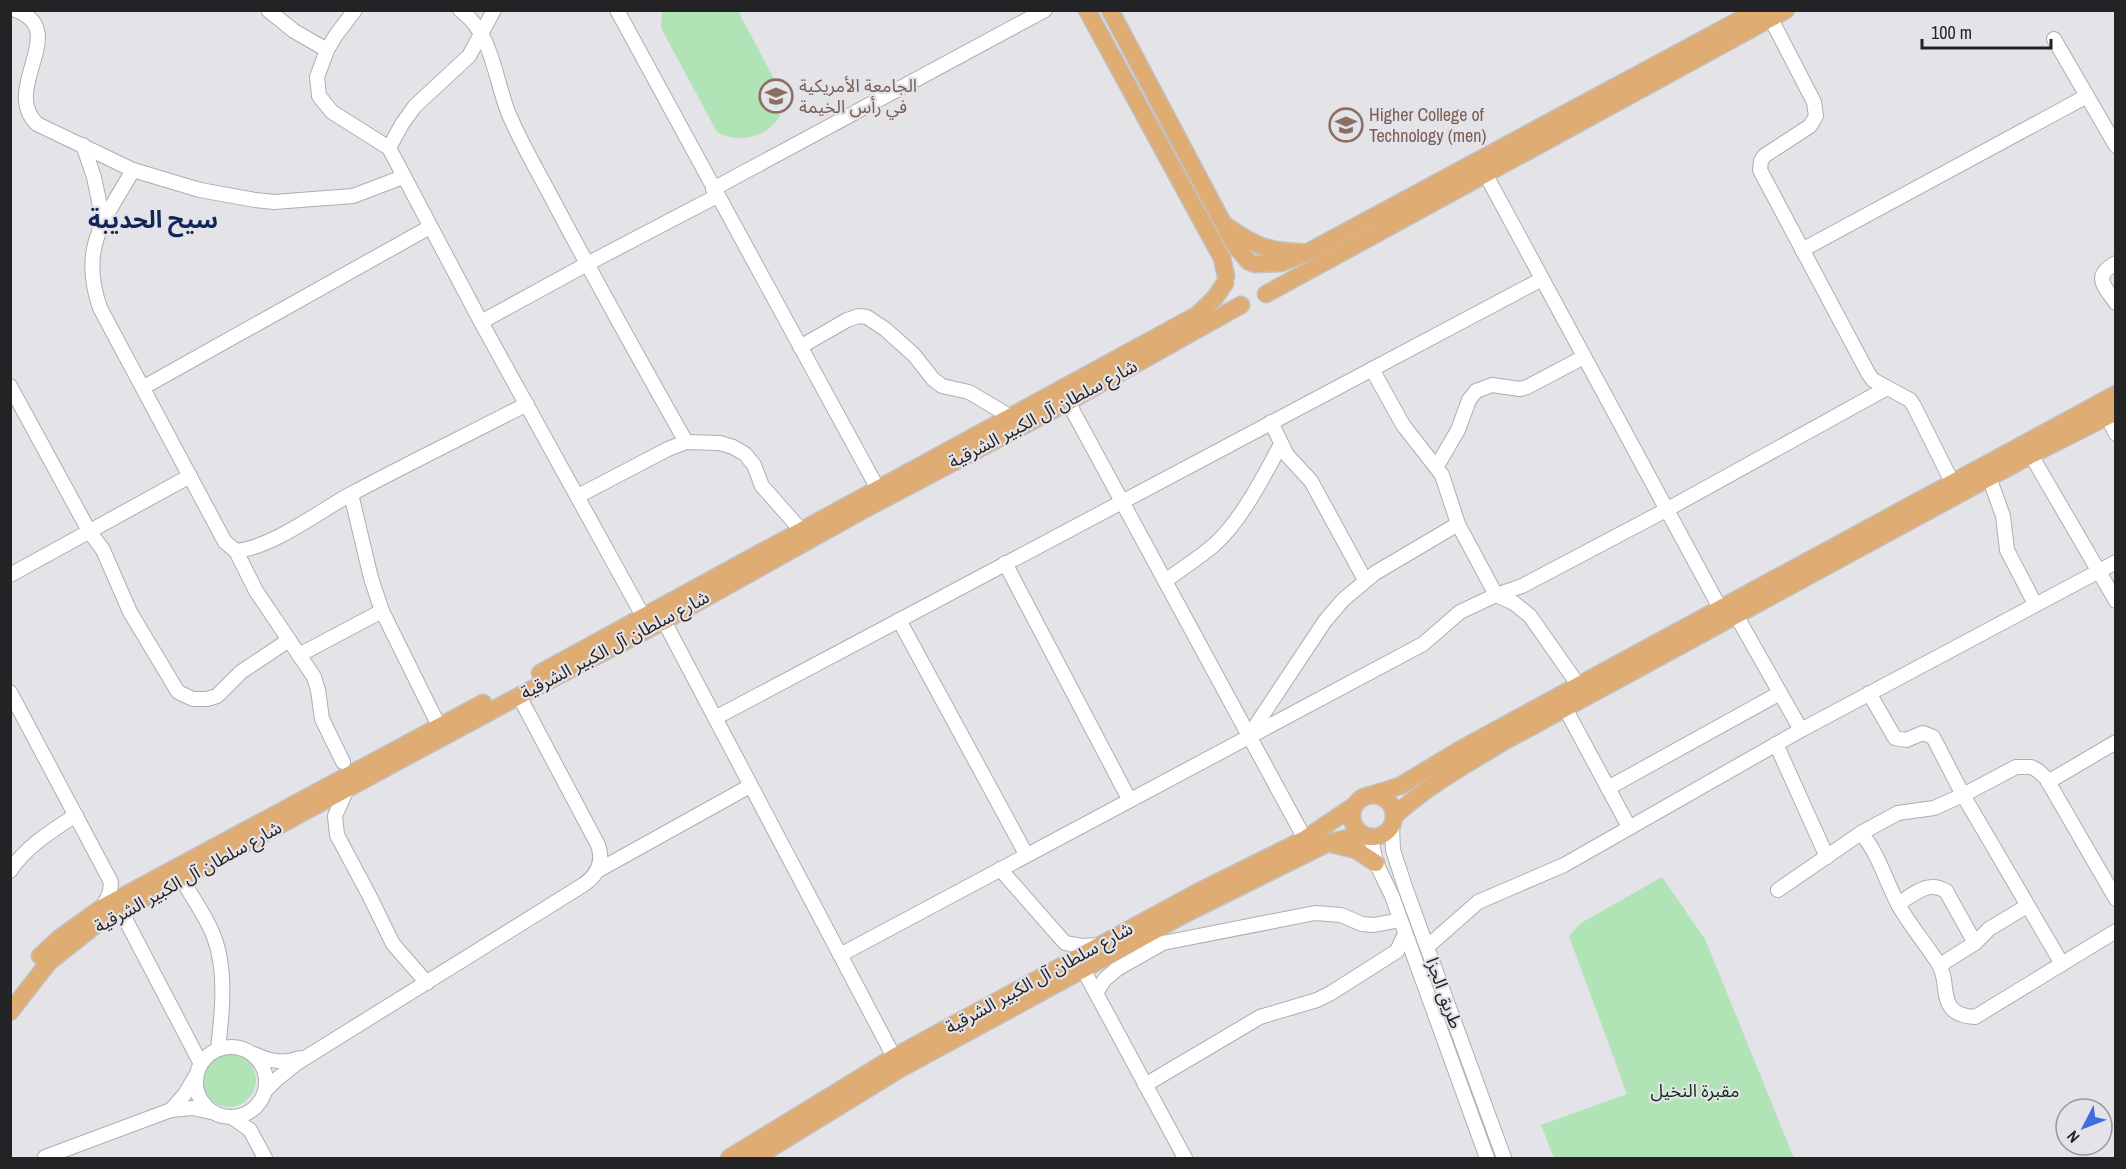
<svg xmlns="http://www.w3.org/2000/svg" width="2126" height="1169" font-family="'Archivo Narrow','Noto Sans Arabic',sans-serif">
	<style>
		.green { fill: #b0e3b6 }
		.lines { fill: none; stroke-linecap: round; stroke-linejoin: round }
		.minor-casing { stroke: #aeadb2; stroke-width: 16 }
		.major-casing { stroke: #c1c1c2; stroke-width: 19 }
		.minor { stroke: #fff; stroke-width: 14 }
		.major { stroke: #dfac74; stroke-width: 16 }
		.labels { text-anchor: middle; stroke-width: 4.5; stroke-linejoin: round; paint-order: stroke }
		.education-label { font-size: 18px; fill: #785e54; stroke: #e4e3e8; text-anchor: start }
		.street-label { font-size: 18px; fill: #232224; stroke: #e4e3e8 }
		.park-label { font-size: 18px; fill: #073414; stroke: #e4e3e8 }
		.district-label { font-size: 24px; font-weight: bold; fill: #10255a; stroke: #e4e3e8 }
	</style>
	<rect width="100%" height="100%" fill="#e4e3e8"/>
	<g class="green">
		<path d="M662 11H738L783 96C787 131 743 148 717 132L661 28Z"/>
		<polygon points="1662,877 1705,939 1794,1158 1554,1158 1541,1125 1627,1094 1569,936 1581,923"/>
		<circle cx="229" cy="1080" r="27"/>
	</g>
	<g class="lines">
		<g class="minor-casing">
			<g id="minor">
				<path d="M15 10C72 30 0 88 37 124L133 170 200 190 255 200 274 202 353 196 403 177"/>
				<polyline points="268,10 294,31 327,50"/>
				<polyline points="355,10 336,35 327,50 317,77 319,96 332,112 389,148 481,322 643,616"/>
				<path d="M460 10C492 32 495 79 508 112 521 144 540 175 556 206 598 285 642 364 686 442"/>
				<polyline points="617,10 878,489"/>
				<polyline points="1771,19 1814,102 1816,116 1810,126 1764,156 1761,161 1760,170 1868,373 1873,380 1910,400 1914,406 1952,482"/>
				<polyline points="2054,39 2116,146"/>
				<polyline points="83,145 94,177 103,221"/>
				<polyline points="389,148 402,124 415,106 469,56 494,10"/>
				<path d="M133 170C104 221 79 247 100 308L225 542 236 551 256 591 314 677 318 690 322 719 343 762"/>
				<polyline points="1486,175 1720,608"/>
				<polyline points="713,189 1045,10"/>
				<polyline points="1802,250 2087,96"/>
				<path d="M2116 263C2092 276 2104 286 2116 303"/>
				<polyline points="481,322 587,264 717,196"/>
				<polyline points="800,347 847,320 859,316 867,317 885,329 914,355 933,379 942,386 969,392 1011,417"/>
				<polyline points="1372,369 1403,425 1442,475 1458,524 1496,595 1514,603 1530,616 1579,686"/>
				<polyline points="10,386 89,531 103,550 130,612 178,692 193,699 207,699 217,696 241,672 289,640"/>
				<polyline points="144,387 430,227"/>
				<polyline points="1068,402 1305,839"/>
				<polyline points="2107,416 2116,434"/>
				<polyline points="1271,422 1287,455 1311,481 1365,580"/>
				<polyline points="2031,455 2116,601"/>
				<polyline points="1437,466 1458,430 1469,400 1476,391 1492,385 1520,389 1527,387 1584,357"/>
				<polyline points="1989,477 2003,516 2007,550 2035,604"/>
				<polyline points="351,494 371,578 382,611 439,726"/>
				<polyline points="578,496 668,449 686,442 720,443 733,447 745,454 754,465 762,486 801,530"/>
				<path d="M236 551C273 547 318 512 351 494 409 463 469 434 527 404"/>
				<polyline points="1005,563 1129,799"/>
				<polyline points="10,575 190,476"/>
				<path d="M1165 581C1181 569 1199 558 1214 545 1241 521 1264 476 1281 444"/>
				<polyline points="1736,615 1801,730"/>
				<polyline points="899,620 1026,854"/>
				<polyline points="664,621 894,1057"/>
				<polyline points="299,655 382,611"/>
				<polyline points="10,692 111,882 110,892 103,907"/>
				<polyline points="1869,693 1895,738 1906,740 1923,733 1933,737 1963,795 2062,964"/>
				<polyline points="1565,708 1629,827"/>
				<polyline points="715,718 1542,279"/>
				<polyline points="1250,734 1325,621 1343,600 1375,573 1458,524"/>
				<polyline points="1776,744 1827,857"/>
				<polyline points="2048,782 2116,742"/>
				<polyline points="1608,788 1780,693"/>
				<polyline points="347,789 335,816 337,835 369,895 393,944 427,983"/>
				<polyline points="1392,826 1393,850 1405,887 1504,1158"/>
				<path d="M1861 833C1879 854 1886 882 1899 906 1911 927 1926 944 1938 963 1952 983 1934 1015 1975 1017L2116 931"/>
				<polyline points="1371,837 1376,863 1392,896 1487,1158"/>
				<polyline points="1000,869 1065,943 1082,946 1099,945"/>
				<path d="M10 871C25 847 53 830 76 815"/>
				<polyline points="597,871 750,786"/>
				<path d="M182 879C192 898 207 917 214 937 227 970 222 1015 218 1049"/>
				<polyline points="1778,890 1861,833 1898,813 1934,808 1963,795 2016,767 2031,767 2037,770 2046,778 2116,899"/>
				<path d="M1898 904C1914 894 1928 880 1946 891L1975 943"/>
				<polyline points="121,911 201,1064"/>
				<polyline points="1427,947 1478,902 1564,865 1801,730 2116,562"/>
				<polyline points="840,955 1423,644 1460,612 1496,595 1522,586 1666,510 1887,388"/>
				<polyline points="1940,965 1975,943 1989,929 2027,906"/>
				<polyline points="1083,969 1185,1158"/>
				<polyline points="1096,993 1105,979 1117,969 1163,943 1315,913 1341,915 1362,924 1374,925 1400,920"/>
				<circle cx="231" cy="1082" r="35"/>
				<path d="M254 1054C268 1061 285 1064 300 1058"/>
				<polyline points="1145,1085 1260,1017 1317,1000 1331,993 1397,951 1405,934"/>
				<path d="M266 1090 277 1079 297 1063 583 885C598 875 604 862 598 845L519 696"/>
				<polyline points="171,1110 185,1094 195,1077"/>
				<polyline points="233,1118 250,1130 265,1158"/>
				<polyline points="45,1157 171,1110 192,1108 211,1112"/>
			</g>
		</g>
		<g class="major-casing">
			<g id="major">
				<polyline points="1087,10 1222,258 1226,276"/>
				<polyline points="1110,10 1234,244 1249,262"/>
				<path d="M1225 225C1251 244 1268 252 1301 252"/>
				<polyline points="1255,264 1281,263 1310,251 1758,10"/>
				<polyline points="1266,294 1786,10"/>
				<polyline points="540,673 1197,315 1214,299 1225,283"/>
				<polyline points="1374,794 1400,786 1463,748 2116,394"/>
				<circle cx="1373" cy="816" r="21"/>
				<path d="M1394 816C1427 786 1465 765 1503 742L2031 455 2116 412"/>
				<polyline points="1332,844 1356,850 1376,863"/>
				<polyline points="40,956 61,937 103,907 483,703"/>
				<polyline points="10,1012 49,962 98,923 519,696 664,621 865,509 1068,402 1241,305"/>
				<polyline points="729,1158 894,1057 1198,892 1305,839 1354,806"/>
				<polyline points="755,1158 900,1069 1185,914 1328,843 1356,836 1371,837"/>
			</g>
		</g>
		<use href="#minor" class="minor"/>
		<use href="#major" class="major"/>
	</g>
	<defs>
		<g id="university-ring" transform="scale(1.725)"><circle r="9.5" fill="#e4e3e8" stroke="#8d6e63" stroke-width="1.5"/><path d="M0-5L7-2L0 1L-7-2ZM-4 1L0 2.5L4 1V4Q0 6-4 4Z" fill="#8d6e63"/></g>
	</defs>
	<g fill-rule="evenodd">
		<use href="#university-ring" x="776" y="96"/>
		<use href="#university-ring" x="1346" y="125"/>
	</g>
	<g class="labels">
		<g class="education-label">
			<text x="799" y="92">الجامعة الأمريكية<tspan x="799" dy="21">في رأس الخيمة</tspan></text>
			<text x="1369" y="121">Higher College of<tspan x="1369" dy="21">Technology (men)</tspan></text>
		</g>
		<g class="street-label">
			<text transform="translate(1043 414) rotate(-28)" y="6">شارع سلطان آل الكبير الشرقية</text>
			<text transform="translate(615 645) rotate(-28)" y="6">شارع سلطان آل الكبير الشرقية</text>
			<text transform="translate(188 877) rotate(-29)" y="6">شارع سلطان آل الكبير الشرقية</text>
			<text transform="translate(1039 978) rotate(-29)" y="6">شارع سلطان آل الكبير الشرقية</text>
			<text transform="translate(1444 993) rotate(70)" y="6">طريق الجزا</text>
		</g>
		<g class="park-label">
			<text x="1695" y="1097">مقبرة النخيل</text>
		</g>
		<g class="district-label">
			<text x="153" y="228">سيح الحديبة</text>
		</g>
	</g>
	<rect width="2126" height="1169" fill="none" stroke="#232224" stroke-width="24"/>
	<g transform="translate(2084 1127) rotate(228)"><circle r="28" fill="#e4e3e8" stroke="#97969a" stroke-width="1.5"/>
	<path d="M0-4.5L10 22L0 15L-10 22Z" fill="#3f6dde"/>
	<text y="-9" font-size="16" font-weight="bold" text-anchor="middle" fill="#232224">N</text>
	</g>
	<path d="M1922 39v9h129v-9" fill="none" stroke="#232224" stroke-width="3"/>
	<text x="1931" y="39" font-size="18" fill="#232224" stroke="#e4e3e8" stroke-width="4.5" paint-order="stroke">100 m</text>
</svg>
